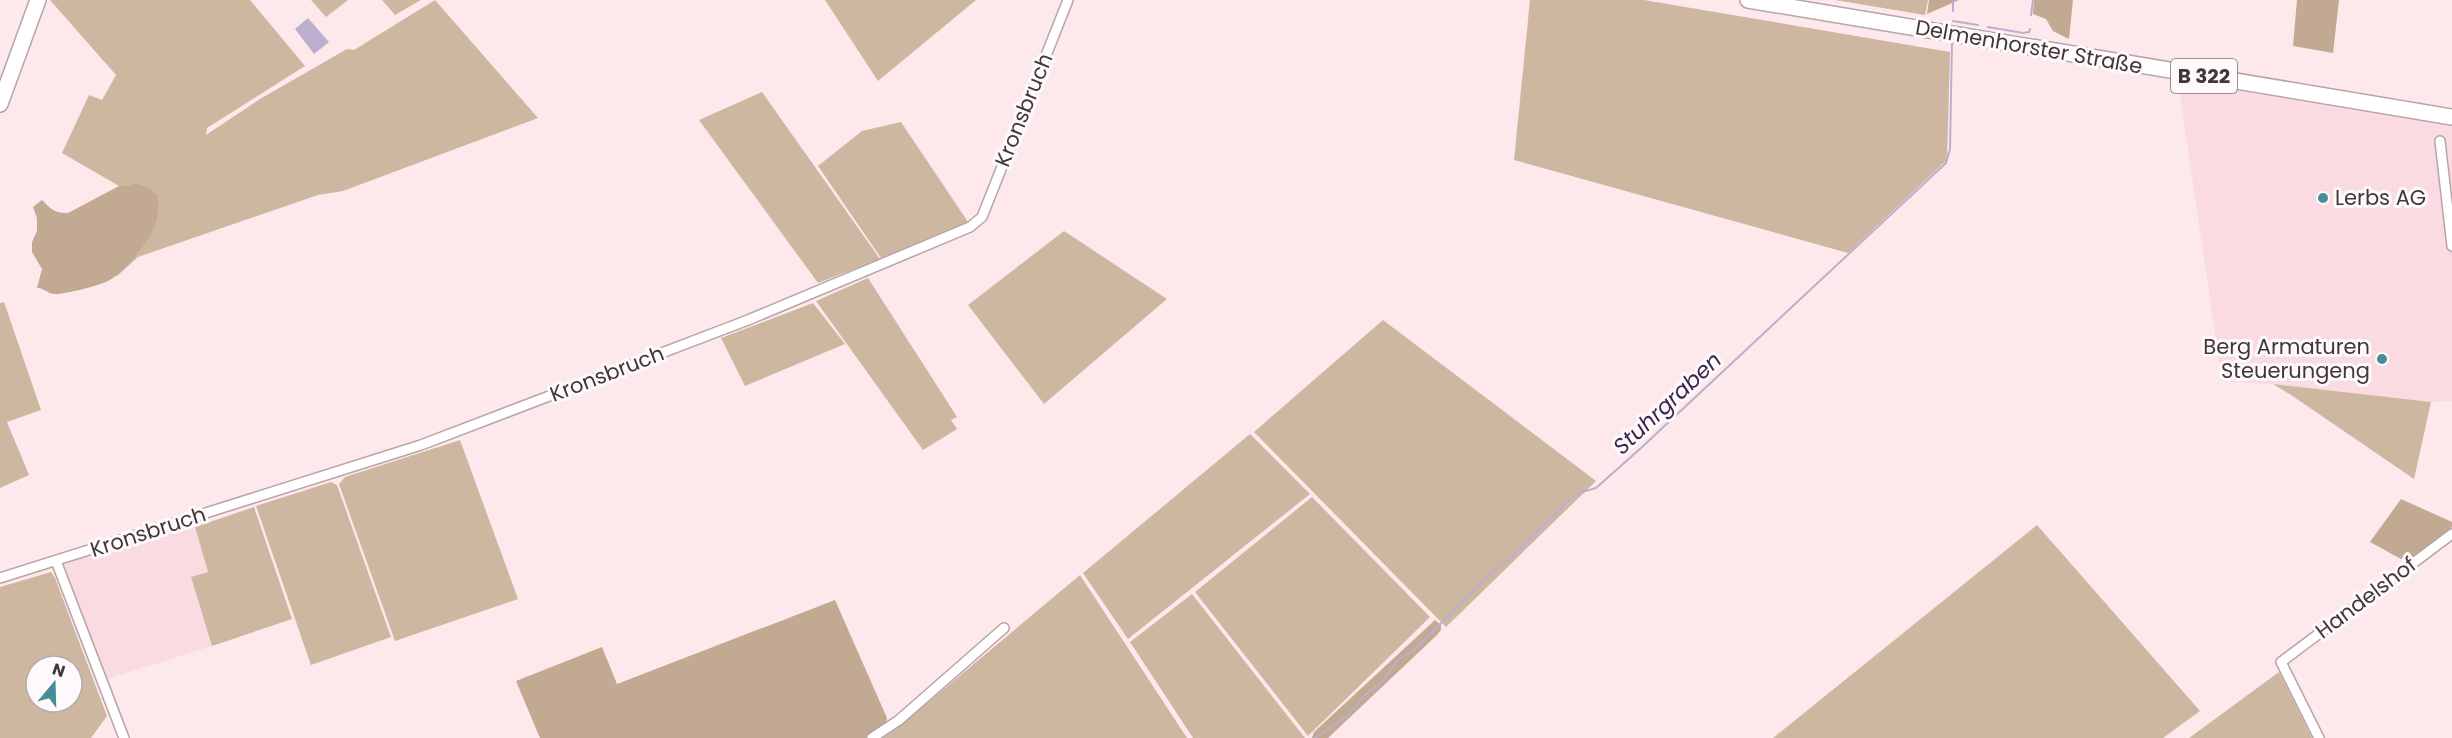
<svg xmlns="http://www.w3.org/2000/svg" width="2452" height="738" font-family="Poppins,sans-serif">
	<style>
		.built { fill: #f9dbe1 }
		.green { fill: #ceb7a1; fill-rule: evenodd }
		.forest { fill: #c2a991 }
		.water { fill: #bbafcd }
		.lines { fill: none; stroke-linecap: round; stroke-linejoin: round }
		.stream { stroke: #bbafcd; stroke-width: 2 }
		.street-casing { stroke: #b8a4a8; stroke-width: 12 }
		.primary-casing { stroke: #b8a4a8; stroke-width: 18 }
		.street { stroke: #fff; stroke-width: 9 }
		.primary { stroke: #fff; stroke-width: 15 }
		.poi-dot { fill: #478c99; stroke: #fefafb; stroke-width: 2 }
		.labels { text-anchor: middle; stroke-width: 6; stroke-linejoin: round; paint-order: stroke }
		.shield { fill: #fefafb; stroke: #797273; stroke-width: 1.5 }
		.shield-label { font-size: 20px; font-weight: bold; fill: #403739 }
		.street-label { font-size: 21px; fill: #403739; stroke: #fefafb }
		.poi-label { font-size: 21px; fill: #403739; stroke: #fefafb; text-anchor: start }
		.water-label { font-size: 22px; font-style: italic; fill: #39264f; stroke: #fefafb }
	</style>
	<rect width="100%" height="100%" fill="#fde8ec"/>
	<g class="built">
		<polygon points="2178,81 2452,127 2452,401 2431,402 2273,384 2222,381"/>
		<polygon points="195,527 208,572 191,577 212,646 104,680 60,563"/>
	</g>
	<g class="green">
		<polygon points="50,0 250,0 305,66 207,128 206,135 260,99 347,49 354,50 435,0 538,118 343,191 318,195 138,257 117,276 116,274 133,257 129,186 119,186 62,153 89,95 102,100 116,75"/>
		<polygon points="311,0 348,0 326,17"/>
		<polygon points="382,0 421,0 395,15"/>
		<polygon points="825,0 976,0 878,81"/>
		<polygon points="1530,0 1644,0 1950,52 1947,160 1848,253 1514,160"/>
		<polygon points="1835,0 1928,0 1925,15"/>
		<polygon points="762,92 880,259 818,283 699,120"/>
		<polygon points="901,122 968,222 881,258 818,166 862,131"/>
		<polygon points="1064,231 1167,299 1044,404 968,305"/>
		<polygon points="868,278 957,417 951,420 957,429 923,450 816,301"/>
		<polygon points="4,302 41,410 7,422 29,475 0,488 0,303"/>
		<polygon points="813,303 845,344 745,386 721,338"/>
		<polygon points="1383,320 1596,481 1446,627 1254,432"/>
		<polygon points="2273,384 2431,402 2414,479 2291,395"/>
		<polygon points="1250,434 1310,494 1128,639 1083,573"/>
		<polygon points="460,440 518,599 395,641 339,484 345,477"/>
		<polygon points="331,482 337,485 391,637 311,665 256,506"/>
		<polygon points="1312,497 1430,617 1308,736 1195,592"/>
		<polygon points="254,507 292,619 212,646 191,577 208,572 195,527"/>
		<polygon points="2037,525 2200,711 2163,738 1773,738"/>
		<path d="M51 572 55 578 107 716 91 738H0V587ZM36 666H72V702H36Z"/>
		<polygon points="1080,575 1187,738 883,738 902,724"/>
		<polygon points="1192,594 1305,738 1193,738 1130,642"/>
		<polygon points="2279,672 2312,738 2189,738"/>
	</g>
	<g class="forest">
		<polygon points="1929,0 1959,0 1927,14"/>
		<polygon points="2034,0 2073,0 2069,39 2053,31 2046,19 2033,14"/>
		<polygon points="2297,0 2339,0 2333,53 2293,46"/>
		<path d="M135 183 148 188 158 196C159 206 158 219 154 228 145 246 126 271 108 281 98 286 69 293 58 294 48 295 45 288 37 288L42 269 32 252V242L37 231V218L33 207 42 200C50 208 55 214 68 213L119 186H129Z"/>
		<polygon points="2401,499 2452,522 2452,527 2419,555 2401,559 2370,542"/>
		<polygon points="835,600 887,718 885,726 866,738 540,738 516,681 602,647 617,684"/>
		<polygon points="1435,620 1441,625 1441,630 1437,635 1328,738 1312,738 1314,732"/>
	</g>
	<polygon class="water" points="308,18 329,42 314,54 295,29"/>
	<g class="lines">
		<g class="stream">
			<polyline points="1953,11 1953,0"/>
			<polyline points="2031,15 2033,0"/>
			<polyline points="1953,21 1978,25"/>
			<polyline points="1988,27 2023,33 2029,32 2030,29"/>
			<polyline points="1315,738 1347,716 1364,696 1381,683 1398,660 1419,646 1485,578 1511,558 1569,500 1579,493 1596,488 1641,448 1946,163 1950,149 1952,43"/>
		</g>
		<g class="street-casing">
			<g id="street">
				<polyline points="2440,141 2452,246"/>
				<polyline points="56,561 124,738"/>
				<polyline points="0,578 421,445 748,320 970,227 982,217 1068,0"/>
				<polyline points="872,738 899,720 1004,628"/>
				<polyline points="2319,738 2281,662 2452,534"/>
			</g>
		</g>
		<g class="primary-casing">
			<g id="primary">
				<polyline points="1748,0 2452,117"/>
				<polyline points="0,104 38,0"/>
			</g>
		</g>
		<use href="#street" class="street"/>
		<use href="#primary" class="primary"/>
	</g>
	<g class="poi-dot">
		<circle cx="2323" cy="198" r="6"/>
		<circle cx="2382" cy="359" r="6"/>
	</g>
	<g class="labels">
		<rect class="shield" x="2171" y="59" width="66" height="34" rx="4.5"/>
		<g class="shield-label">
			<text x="2204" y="83">B 322</text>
		</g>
		<g class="street-label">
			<text transform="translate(2029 47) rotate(10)" y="7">Delmenhorster Straße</text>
			<text transform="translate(1024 110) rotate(-68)" y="7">Kronsbruch</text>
			<text transform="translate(607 374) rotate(-21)" y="7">Kronsbruch</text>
			<text transform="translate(148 532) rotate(-18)" y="7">Kronsbruch</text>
			<text transform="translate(2366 598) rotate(-37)" y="7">Handelshof</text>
		</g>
		<g class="poi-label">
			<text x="2335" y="205">Lerbs AG</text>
			<text x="2370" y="354" text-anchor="end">Berg Armaturen<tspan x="2370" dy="24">Steuerungeng</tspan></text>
		</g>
		<g class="water-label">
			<text transform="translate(1667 403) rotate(-43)" y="8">Stuhrgraben</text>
		</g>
	</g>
	<g transform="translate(54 684) rotate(19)"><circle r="28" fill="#fefafb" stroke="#b2acad" stroke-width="1.5"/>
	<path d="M0-4.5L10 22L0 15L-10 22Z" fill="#478c99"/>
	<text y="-9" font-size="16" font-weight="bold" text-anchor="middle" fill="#403739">N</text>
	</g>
</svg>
